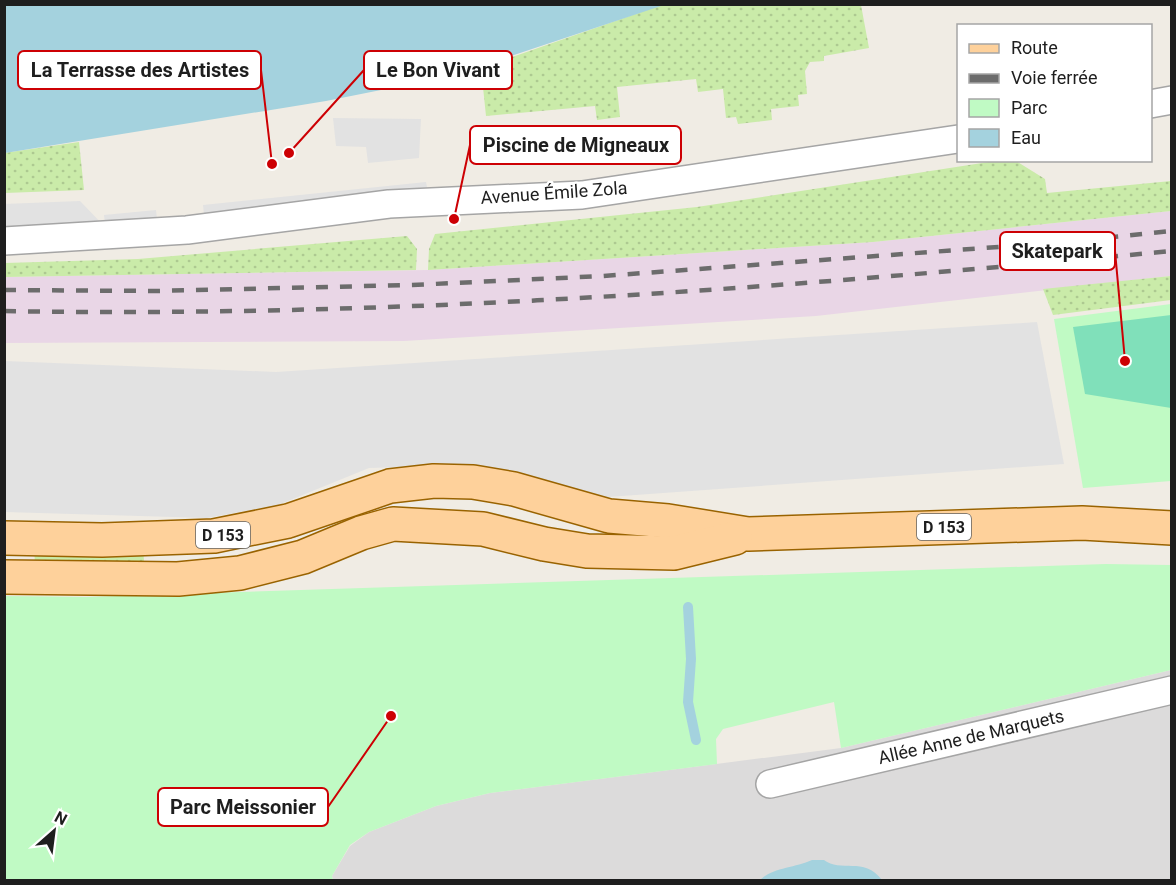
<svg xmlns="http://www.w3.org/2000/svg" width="1176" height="885" font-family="Roboto,sans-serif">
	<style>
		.residential { fill: #dcdbdb }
		.industrial { fill: #e9d6e6 }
		.grass { fill: url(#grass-dots) }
		.park { fill: #c0fac4 }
		.pitch { fill: #80e0ba }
		.parking { fill: #e2e2e2 }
		.water { fill: #a4d2de }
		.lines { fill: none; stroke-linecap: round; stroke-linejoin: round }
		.stream { stroke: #a4d2de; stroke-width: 10 }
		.minor-casing { stroke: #a5a5a5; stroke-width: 30 }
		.primary-casing { stroke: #996300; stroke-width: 36 }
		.minor { stroke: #fff; stroke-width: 27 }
		.primary { stroke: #fed19b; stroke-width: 33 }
		.rail { stroke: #6c6c6c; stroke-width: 4.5; stroke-dasharray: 12 12; stroke-linecap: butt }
		.labels { text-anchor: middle; stroke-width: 4.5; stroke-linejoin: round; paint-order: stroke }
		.shield { fill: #fff; stroke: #626262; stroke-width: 1.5 }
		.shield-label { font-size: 16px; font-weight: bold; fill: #1e1e1e }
		.street-label { font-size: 18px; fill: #1e1e1e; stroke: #fff }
		.leader { fill: none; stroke: #cd0004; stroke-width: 2 }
		.callout-dot { fill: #cd0004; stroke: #fff; stroke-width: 2 }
		.callout { fill: #fff; stroke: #cd0004; stroke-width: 2 }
		.callout-label { font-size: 20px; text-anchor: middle; font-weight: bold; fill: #1e1e1e }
	</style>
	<defs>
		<pattern id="grass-dots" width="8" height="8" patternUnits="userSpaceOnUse" patternTransform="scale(1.5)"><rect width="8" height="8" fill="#caeba9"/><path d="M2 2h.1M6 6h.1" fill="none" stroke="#adc991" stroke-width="1.8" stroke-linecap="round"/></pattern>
	</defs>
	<rect width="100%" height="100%" fill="#f0ece4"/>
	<polygon class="residential" points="1171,670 1171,880 333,880 332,876 350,846 369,832 436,806 490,793 841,748"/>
	<polygon class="industrial" points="1171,211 1171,276 816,316 404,341 5,343 4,277 428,270 873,242"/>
	<g class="grass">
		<polygon points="664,4 861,5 869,48 824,56 824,61 810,62 805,71 807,94 798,95 799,106 771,109 772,120 738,124 736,117 726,118 723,89 698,92 696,79 617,87 620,117 597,120 595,106 486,116 481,68"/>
		<polygon points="79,142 84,190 5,193 4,153"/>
		<polygon points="995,161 1016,161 1045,179 1047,193 1171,181 1171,211 873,242 428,270 429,249 435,234 697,207"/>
		<polygon points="407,236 417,249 416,270 5,277 5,263 138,259"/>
		<polygon points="1171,276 1171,300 1053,315 1043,289"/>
		<polygon points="34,548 143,548 144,561 35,564"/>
	</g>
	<g class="park">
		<polygon points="1171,304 1171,481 1083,488 1054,319"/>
		<polygon points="1106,564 1171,565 1171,670 841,748 834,702 723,729 716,739 717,764 490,793 436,806 369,832 350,845 332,876 333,880 5,880 5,596 86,597"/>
	</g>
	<polygon class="pitch" points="1171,315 1171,408 1085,394 1073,327"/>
	<g class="parking">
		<polygon points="333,118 421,119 419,158 368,163 366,147 336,146"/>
		<polygon points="426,182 428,192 204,215 203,205"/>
		<polygon points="80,201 104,226 5,231 4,204"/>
		<polygon points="156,210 157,219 105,225 104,215"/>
		<polygon points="1037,322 1064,464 594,498 472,465 369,468 278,505 207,518 5,512 5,361 276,372"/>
	</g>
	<g class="water">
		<polygon points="4,5 5,4 664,5 451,76 326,101 5,153"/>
		<path d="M812 860H824C840 873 864 856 882 880H760C774 867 795 868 812 860Z"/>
	</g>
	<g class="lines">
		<polyline class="stream" points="688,607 691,659 688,702 696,740"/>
		<g class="minor-casing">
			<g id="minor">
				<polyline points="1150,104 1172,100"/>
				<polyline points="4,241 187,230 389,204 582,195 958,139"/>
				<polyline points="770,784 1172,690"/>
			</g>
		</g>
		<g class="primary-casing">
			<g id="primary">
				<polyline points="4,538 102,540 214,536 288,521 390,486 434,481 473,482 514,489 609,516 668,521 748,534 1082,523 1172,528"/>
				<polyline points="4,577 178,579 240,573 303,557 361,533 393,524 483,529 544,544 587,551 674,553 735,538"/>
			</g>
		</g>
		<use href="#minor" class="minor"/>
		<use href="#primary" class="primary"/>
		<g class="rail">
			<polyline points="4,290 155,291 412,285 603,276 1053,243 1172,231"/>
			<path d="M4 311C395 318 783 288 1172 251"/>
		</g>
	</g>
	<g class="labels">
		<g class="shield">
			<rect x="917" y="514" width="54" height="26" rx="4.5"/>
			<rect x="196" y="522" width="54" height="26" rx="4.5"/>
		</g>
		<g class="shield-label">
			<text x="944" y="533">D 153</text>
			<text x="223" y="541">D 153</text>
		</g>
		<g class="street-label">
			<text transform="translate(554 193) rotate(-4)" y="6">Avenue Émile Zola</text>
			<text transform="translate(971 737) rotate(-13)" y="6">Allée Anne de Marquets</text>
		</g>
	</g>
	<path class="leader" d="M272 164L261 70M289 153L364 70M454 219L470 145M1125 361L1115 251M391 716L328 807"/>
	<g class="callout-dot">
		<circle cx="272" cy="164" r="6"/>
		<circle cx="289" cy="153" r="6"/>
		<circle cx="454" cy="219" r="6"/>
		<circle cx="1125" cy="361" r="6"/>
		<circle cx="391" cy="716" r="6"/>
	</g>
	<g class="callout">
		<rect x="18" y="51" width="243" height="38" rx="6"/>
		<rect x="364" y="51" width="148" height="38" rx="6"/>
		<rect x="470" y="126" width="211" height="38" rx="6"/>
		<rect x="1000" y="232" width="115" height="38" rx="6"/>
		<rect x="158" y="788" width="170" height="38" rx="6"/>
	</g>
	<g class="callout-label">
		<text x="140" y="77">La Terrasse des Artistes</text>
		<text x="438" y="77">Le Bon Vivant</text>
		<text x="576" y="152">Piscine de Migneaux</text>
		<text x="1057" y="258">Skatepark</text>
		<text x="243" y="814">Parc Meissonier</text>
	</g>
	<rect width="1176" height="885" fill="none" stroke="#1e1e1e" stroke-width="12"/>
	<rect x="957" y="24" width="195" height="138" fill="#ffffff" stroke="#a5a5a5" stroke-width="1.5"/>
	<rect x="969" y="44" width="30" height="9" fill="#fed19b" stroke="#a5a5a5" stroke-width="1.5"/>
	<text x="1011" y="54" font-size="18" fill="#1e1e1e">Route</text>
	<rect x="969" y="74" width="30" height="9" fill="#6c6c6c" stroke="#a5a5a5" stroke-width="1.5"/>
	<text x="1011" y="84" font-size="18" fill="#1e1e1e">Voie ferrée</text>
	<rect x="969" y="99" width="30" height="18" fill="#c0fac4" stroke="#a5a5a5" stroke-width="1.5"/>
	<text x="1011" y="114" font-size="18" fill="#1e1e1e">Parc</text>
	<rect x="969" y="129" width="30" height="18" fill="#a4d2de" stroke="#a5a5a5" stroke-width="1.5"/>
	<text x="1011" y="144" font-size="18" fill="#1e1e1e">Eau</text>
	<g transform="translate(54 831) rotate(28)" stroke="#ffffff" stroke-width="4.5" paint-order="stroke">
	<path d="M0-4.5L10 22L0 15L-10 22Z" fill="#1e1e1e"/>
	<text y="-9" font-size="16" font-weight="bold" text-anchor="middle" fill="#1e1e1e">N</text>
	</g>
</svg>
